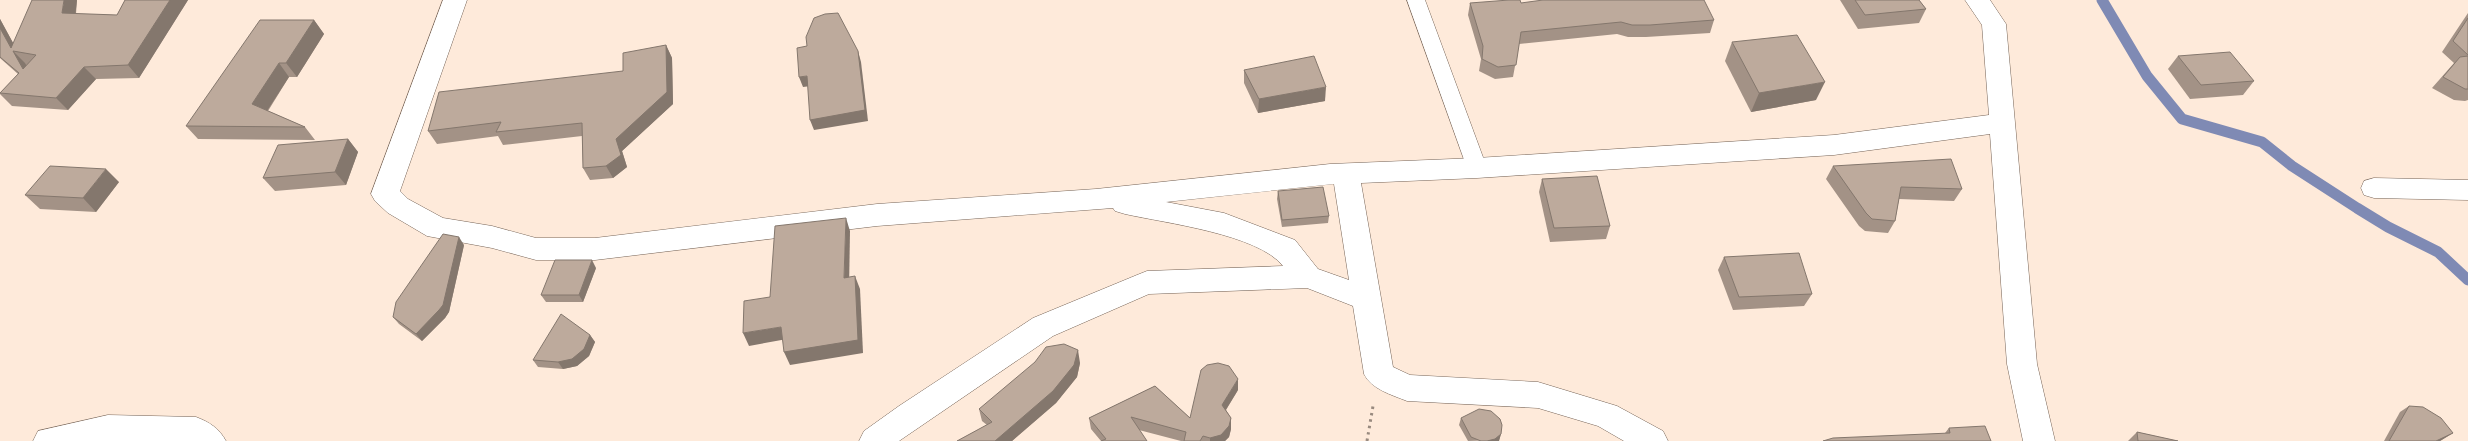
<svg xmlns="http://www.w3.org/2000/svg" width="2468" height="441" font-family="'IBM Plex Sans',sans-serif">
	<style>
		.lines { fill: none; stroke-linecap: round; stroke-linejoin: round }
		.stream { stroke: #7f8ab4; stroke-width: 11 }
		.lane-casing { stroke: #766457; stroke-width: 1 }
		.street-casing { stroke: #766457; stroke-width: 1 }
		.path { stroke: #988a7f; stroke-width: 3; stroke-dasharray: 2.5 4; stroke-linecap: butt }
		.lane { fill: #fff; fill-rule: evenodd }
		.street { fill: #fff; fill-rule: evenodd }
		.wall { fill: #a39286 }
		.shaded-wall { fill: #84776d }
		.building { fill: #bdaa9c; stroke: #84776d; fill-rule: evenodd }
	</style>
	<rect width="100%" height="100%" fill="#feeada"/>
	<g class="lines">
		<polyline class="stream" points="2102,0 2147,76 2182,119 2262,142 2292,166 2357,208 2388,227 2438,252 2468,280"/>
		<g class="lane-casing">
			<polygon id="lane" points="1407,0 1425,0 1487,168 1484,173 1477,175 1470,173 1467,168"/>
		</g>
		<g class="street-casing">
			<g id="street">
				<path d="M443 0H467L400 191 408 199 443 218 492 226 536 238H595L877 204 1096 189 1330 164 1477 158 1834 135 1989 115 1982 25 1965 0H1990L2006 24 2037 364 2055 441H2023L2007 364 1990 134 1834 155 1477 178 1361 183 1393 367 1410 375 1538 382 1617 406 1663 431 1668 441H1624L1598 426 1538 408 1407 401C1392 395 1371 389 1364 374L1353 306 1307 288 1149 294 1053 336 899 441H859L864 431 899 406 1033 318 1137 275 1147 271 1283 266C1258 234 1165 223 1125 214L1115 211 1113 208 877 226 595 260H536L492 248 427 236 388 213 375 201 371 194ZM1334 184 1349 280 1318 269 1295 240 1224 213 1166 202Z"/>
				<polygon points="2374,178 2468,180 2468,200 2374,198 2364,195 2361,188 2364,181"/>
				<path d="M108 415 196 417C209 422 219 428 226 441H33L38 431Z"/>
			</g>
		</g>
		<polyline class="path" points="1367,441 1373,406"/>
		<use href="#lane" class="lane"/>
		<use href="#street" class="street"/>
	</g>
	<g class="wall">
		<polygon points="77,0 76,14 117,15 125,0 188,0 139,78 96,79 68,110 12,106 0,94 0,93 18,74 0,58 0,19 13,43"/>
		<polygon points="1840,0 1919,0 1926,9 1919,23 1858,29"/>
		<polygon points="1470,3 1521,3 1714,20 1710,33 1646,37 1628,37 1617,34 1519,44 1513,77 1495,79 1479,71 1481,59 1468,15"/>
		<polygon points="2468,13 2468,100 2465,101 2454,100 2432,88 2454,63 2442,52"/>
		<polygon points="314,20 324,34 297,77 289,77 268,111 305,127 315,140 198,139 186,126"/>
		<polygon points="1732,42 1816,100 1751,112 1725,61"/>
		<polygon points="666,45 672,58 673,104 622,151 627,167 613,178 590,180 583,168 582,136 503,145 498,136 437,144 428,131 623,71"/>
		<polygon points="2178,56 2254,81 2243,95 2190,99 2168,69"/>
		<polygon points="1244,70 1325,101 1258,113 1244,83"/>
		<polygon points="348,139 358,152 346,185 275,191 263,178"/>
		<polygon points="1833,166 1962,189 1954,201 1899,199 1895,221 1888,233 1865,231 1859,226 1826,179"/>
		<polygon points="1542,179 1610,226 1606,239 1550,242 1539,192"/>
		<polygon points="119,182 96,212 40,209 25,195"/>
		<polygon points="1278,191 1329,216 1328,223 1282,227 1277,199"/>
		<polygon points="464,245 449,312 445,318 422,341 399,324 393,317"/>
		<polygon points="1724,257 1812,294 1804,306 1733,310 1718,270"/>
		<polygon points="596,268 583,302 546,302 541,295"/>
		<polygon points="590,335 595,342 589,356 577,366 563,369 538,367 533,360"/>
		<polygon points="1080,363 1077,377 1056,403 1012,441 957,441 987,425 982,421 979,409"/>
		<polygon points="1155,386 1190,418 1238,390 1226,410 1231,418 1231,429 1229,437 1225,441 1181,441 1139,430 1101,441 1091,429 1089,418"/>
		<polygon points="2409,406 2453,433 2440,441 2384,441 2400,412"/>
		<polygon points="1461,418 1501,434 1499,440 1468,441 1459,425"/>
		<polygon points="1949,428 1991,441 1945,433"/>
		<polygon points="2137,432 2178,441 2128,441"/>
	</g>
	<g class="shaded-wall">
		<polygon points="64,0 77,0 74,26 62,13"/>
		<polygon points="170,0 188,0 139,78 128,65"/>
		<polygon points="0,19 18,52 11,48 0,28"/>
		<polygon points="314,20 324,34 297,77 286,63"/>
		<polygon points="666,45 672,58 673,104 622,151 627,167 613,178 606,166 616,139"/>
		<polygon points="13,51 25,63 35,81 23,69"/>
		<polygon points="858,51 861,62 868,121 814,130 810,120"/>
		<polygon points="279,63 289,77 263,117 252,104"/>
		<polygon points="84,67 96,79 68,110 56,98"/>
		<polygon points="807,76 811,86 803,87 799,77"/>
		<polygon points="1825,82 1816,100 1751,112 1759,93"/>
		<polygon points="1326,87 1325,101 1258,113 1259,99"/>
		<polygon points="348,139 358,152 346,185 335,172"/>
		<polygon points="106,169 119,182 96,212 83,198"/>
		<polygon points="846,218 850,231 849,290 844,278"/>
		<polygon points="459,237 464,245 449,312 445,318 422,341 416,334"/>
		<polygon points="592,260 596,268 583,302 579,295"/>
		<polygon points="855,276 860,289 863,353 790,365 784,352"/>
		<polygon points="781,327 787,339 749,346 743,333"/>
		<polygon points="590,335 595,342 589,356 577,366 563,369 558,362"/>
		<polygon points="1078,350 1080,363 1077,377 1056,403 1012,441 995,441"/>
		<polygon points="1238,379 1238,390 1222,416 1222,405"/>
		<polygon points="1231,418 1231,429 1229,437 1225,441 1210,441 1210,438"/>
		<polygon points="2453,433 2440,441 2436,441"/>
		<polygon points="1501,434 1499,441 1487,441"/>
	</g>
	<g class="building">
		<path d="M32 0H64L62 13 117 15 125 0H170L128 65 84 67 56 98 0 93 19 73 0 57V28L11 48ZM13 51 36 55 23 69Z"/>
		<polygon points="1509,0 1520,0 1521,3 1543,0 1704,0 1714,20 1650,25 1632,25 1621,22 1521,32 1516,65 1498,67 1482,59 1483,46 1470,3"/>
		<polygon points="1855,0 1919,0 1926,9 1865,15"/>
		<polygon points="838,13 858,51 865,110 810,120 807,76 799,77 797,48 807,46 806,37 814,18 825,14"/>
		<polygon points="2468,18 2468,55 2453,41"/>
		<polygon points="260,20 314,20 286,63 279,63 252,104 305,127 186,126"/>
		<polygon points="1797,35 1825,82 1759,93 1732,42"/>
		<polygon points="666,45 667,92 616,139 621,155 606,166 583,168 582,123 496,132 501,122 428,131 439,92 623,71 623,53"/>
		<polygon points="2230,52 2254,81 2201,85 2178,56"/>
		<polygon points="1314,56 1326,87 1259,99 1244,70"/>
		<polygon points="2468,56 2468,89 2465,89 2443,77 2460,57"/>
		<polygon points="348,139 335,172 263,178 278,145"/>
		<polygon points="1951,159 1962,189 1901,187 1895,221 1872,219 1866,213 1833,166"/>
		<polygon points="50,166 106,169 83,198 25,195"/>
		<polygon points="1597,176 1610,226 1554,228 1542,179"/>
		<polygon points="1323,187 1329,216 1282,220 1278,191"/>
		<polygon points="846,218 844,278 855,276 858,340 784,352 781,327 743,333 744,301 770,297 775,226"/>
		<polygon points="443,234 459,237 443,305 439,310 416,334 393,317 396,302"/>
		<polygon points="1799,253 1812,294 1739,297 1724,257"/>
		<polygon points="555,260 592,260 579,295 541,295"/>
		<polygon points="561,314 590,335 584,349 572,359 558,362 533,360"/>
		<polygon points="1064,344 1078,350 1074,365 1053,391 995,441 957,441 992,422 979,409 1035,362 1046,347"/>
		<polygon points="1218,363 1229,366 1238,379 1222,405 1231,418 1229,426 1221,435 1210,438 1203,436 1200,441 1184,441 1186,432 1131,417 1147,441 1101,441 1106,439 1089,418 1155,386 1190,418 1201,370 1207,365"/>
		<polygon points="2409,406 2423,407 2441,418 2453,433 2436,441 2389,441"/>
		<polygon points="1479,409 1491,411 1500,419 1502,425 1501,434 1495,439 1487,441 1481,441 1471,437 1461,418"/>
		<polygon points="1985,426 1991,441 1823,441 1833,438 1950,433 1949,428"/>
		<polygon points="2137,432 2178,441 2138,441"/>
	</g>
</svg>
